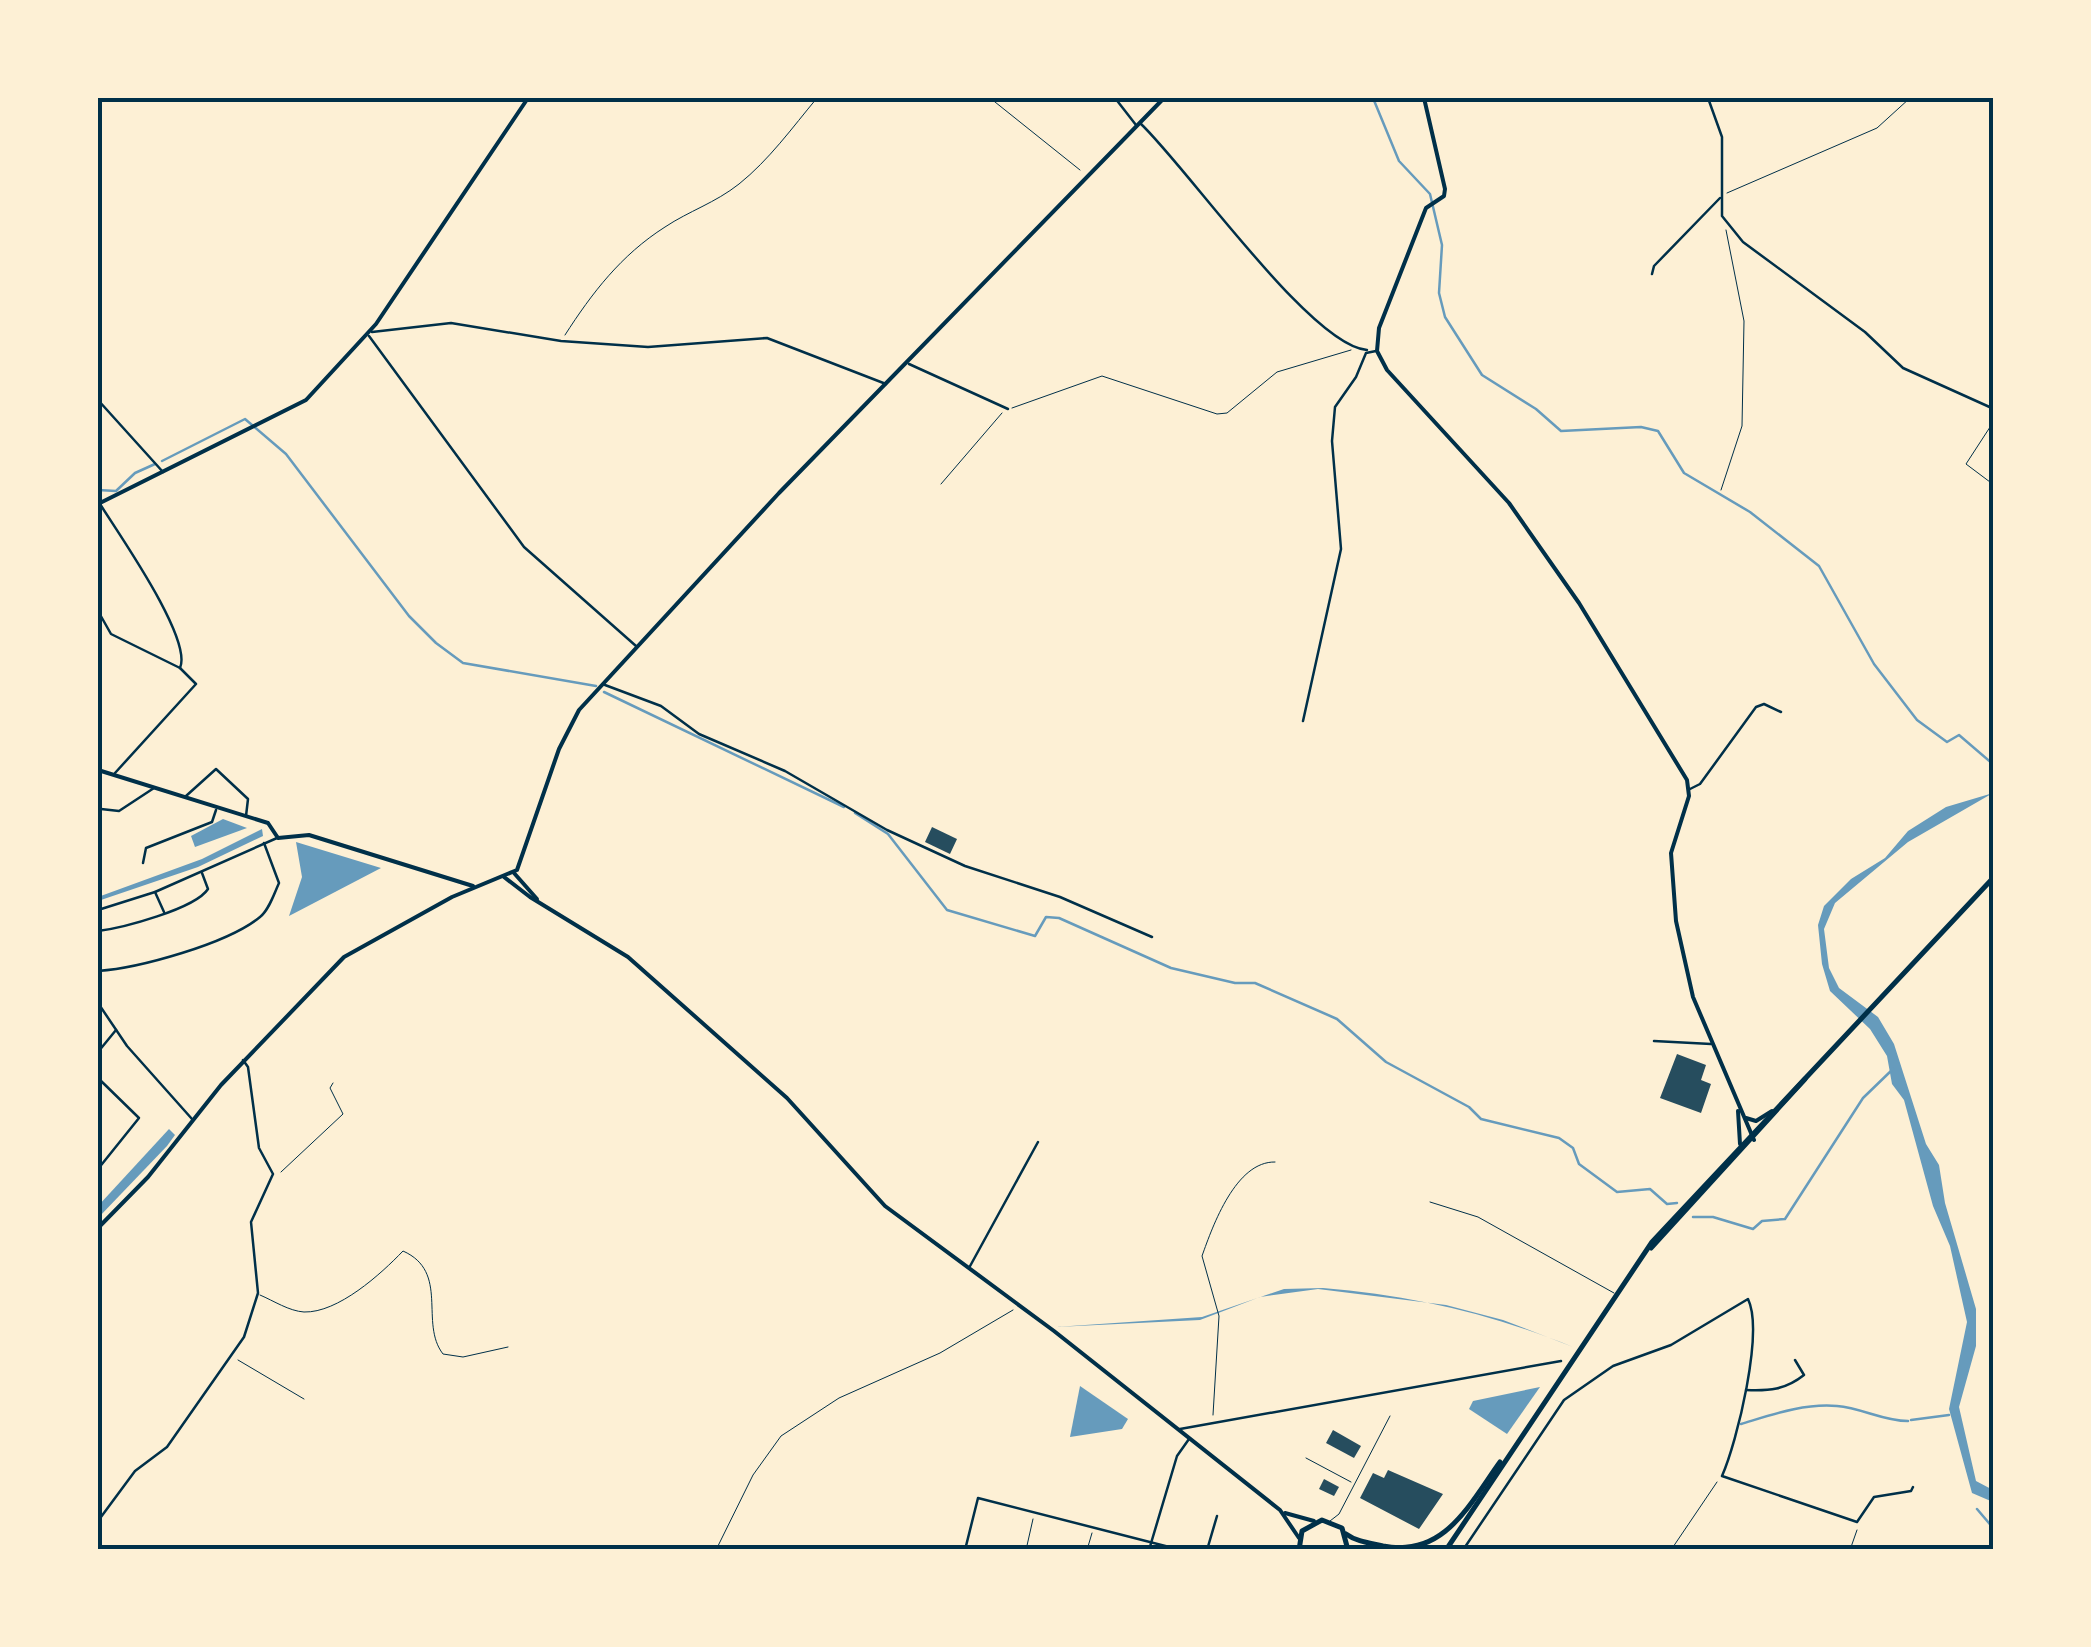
<svg xmlns="http://www.w3.org/2000/svg" width="2091" height="1647" font-family="'Times New Roman',serif">
	<style>
		.water { fill: #669bbc }
		.lines { fill: none; stroke-linecap: round; stroke-linejoin: round }
		.stream { stroke: #669bbc; stroke-width: 2.5 }
		.building { fill: #264d5e }
		.path { stroke: #003049; stroke-width: 1 }
		.service { stroke: #003049; stroke-width: 1 }
		.minor { stroke: #003049; stroke-width: 2.5 }
		.tertiary { stroke: #003049; stroke-width: 4 }
		.primary { stroke: #003049; stroke-width: 5 }
		.neatline { fill: none; stroke: #003049; stroke-width: 4 }
	</style>
	<rect width="100%" height="100%" fill="#fdf0d5"/>
	<g class="water">
		<polygon points="1993,793 1908,842 1835,903 1824,929 1829,968 1839,988 1878,1017 1894,1044 1926,1144 1939,1165 1945,1203 1976,1309 1976,1346 1959,1407 1976,1481 1993,1490 1993,1502 1972,1493 1949,1409 1967,1322 1950,1246 1933,1206 1904,1100 1892,1084 1887,1056 1870,1029 1830,991 1822,964 1818,925 1824,906 1851,879 1885,858 1908,831 1946,807"/>
		<polygon points="223,819 247,828 195,847 191,836"/>
		<polygon points="262,829 263,836 198,867 98,901 98,897 202,859"/>
		<polygon points="296,842 381,868 289,916 302,877"/>
		<polygon points="169,1129 175,1135 167,1146 98,1218 98,1206"/>
		<path d="M1323 1288C1411 1295 1492 1314 1573 1347L1503 1320 1446 1305 1318 1289 1260 1297 1200 1320 1056 1327 1202 1317 1284 1289Z"/>
		<polygon points="1080,1386 1128,1419 1122,1429 1070,1437"/>
		<polygon points="1540,1387 1507,1434 1469,1409 1473,1401"/>
	</g>
	<g class="lines">
		<g class="stream">
			<polyline points="1373,98 1399,161 1430,194 1442,245 1439,293 1445,317 1482,375 1536,409 1561,431 1641,427 1658,431 1684,473 1750,512 1819,566 1874,664 1917,720 1947,742 1959,735 1994,765"/>
			<polyline points="162,461 245,419 286,454 409,616 436,643 463,663 596,686"/>
			<polyline points="98,490 116,491 135,473 155,464"/>
			<polyline points="604,692 844,807"/>
			<polyline points="855,813 888,834 947,910 1035,936 1046,917 1059,918 1171,968 1235,983 1255,983 1337,1019 1386,1062 1469,1107 1481,1119 1559,1138 1573,1148 1579,1164 1617,1192 1650,1189 1667,1204 1677,1203"/>
			<polyline points="1693,1217 1713,1217 1753,1229 1762,1221 1785,1219 1863,1098 1893,1069"/>
			<polyline points="1911,1420 1949,1415"/>
			<path d="M1741 1424C1771 1415 1804 1403 1837 1406 1862 1408 1883 1421 1908 1421"/>
			<polyline points="1977,1509 1994,1529"/>
		</g>
	</g>
	<g class="building">
		<polygon points="932,827 957,839 950,854 925,842"/>
		<polygon points="1677,1054 1706,1065 1701,1080 1711,1084 1701,1113 1660,1098"/>
		<polygon points="1333,1430 1361,1446 1354,1458 1326,1443"/>
		<polygon points="1388,1470 1443,1494 1419,1529 1360,1498 1373,1473 1384,1478"/>
		<polygon points="1324,1479 1339,1487 1334,1496 1319,1489"/>
	</g>
	<g class="lines">
		<g class="path">
			<polyline points="990,98 1080,170"/>
			<polyline points="1727,193 1877,128 1910,98"/>
			<path d="M565 335C592 293 621 255 665 227 689 211 715 203 739 184 769 160 792 128 817 98"/>
			<polyline points="1012,408 1102,376 1217,414 1227,413 1277,372 1351,350"/>
			<polyline points="1994,421 1966,464 1994,485"/>
			<polyline points="941,484 1002,413"/>
			<polyline points="1721,490 1742,426 1744,321 1726,230"/>
			<polyline points="281,1172 343,1114 330,1088 333,1083"/>
			<polyline points="238,1360 304,1399"/>
			<path d="M1213 1415 1219 1316 1202 1256C1213 1225 1236 1161 1275 1162"/>
			<polyline points="716,1550 753,1475 781,1436 839,1398 940,1353 1013,1310"/>
			<polyline points="1026,1550 1033,1519"/>
			<polyline points="1087,1550 1092,1533"/>
			<polyline points="1671,1550 1717,1482"/>
			<polyline points="1850,1550 1857,1530"/>
		</g>
		<g class="service">
			<polyline points="1430,1202 1478,1217 1614,1293"/>
			<path d="M260 1295C274 1301 289 1311 304 1312 338 1313 381 1274 403 1251 450 1272 419 1323 443 1354L463 1357 508 1347"/>
			<polyline points="1306,1458 1351,1482"/>
			<polyline points="1330,1521 1339,1514 1390,1416"/>
		</g>
		<g class="minor">
			<polyline points="1115,98 1136,125"/>
			<polyline points="1708,98 1722,137 1722,216 1743,242 1865,332 1903,368 1994,409"/>
			<path d="M1140 123C1187 167 1311 346 1367 350"/>
			<polyline points="1652,274 1654,266 1720,198"/>
			<polyline points="372,332 451,323 561,341 648,347 767,338 886,384"/>
			<polyline points="369,336 524,547 636,646"/>
			<polyline points="909,364 1008,409"/>
			<polyline points="98,400 163,472"/>
			<path d="M100 504C118 533 193 639 180 668"/>
			<polyline points="98,611 111,634 180,668 196,684 115,773"/>
			<polyline points="605,685 661,706 699,734 785,771 887,830 965,866 1060,897 1152,937"/>
			<polyline points="1303,721 1341,549 1332,441 1335,407 1356,377 1366,353 1376,351"/>
			<polyline points="1690,789 1700,784 1756,707 1764,704 1781,712"/>
			<polyline points="186,796 216,769 248,799 246,816"/>
			<polyline points="101,809 119,811 154,788"/>
			<polyline points="143,863 146,848 212,822 216,810"/>
			<polyline points="155,892 164,912"/>
			<polyline points="98,910 155,892 277,838"/>
			<path d="M98 931C122 928 195 909 208 889L202 873"/>
			<path d="M98 971C139 968 227 944 260 917 269 910 274 894 279 883L264 843"/>
			<polyline points="98,1003 127,1046 192,1119"/>
			<polyline points="1654,1041 1711,1044"/>
			<polyline points="98,1052 116,1030"/>
			<polyline points="98,1078 139,1118 98,1169"/>
			<polyline points="969,1268 1038,1142"/>
			<path d="M1746 1390C1769 1391 1785 1390 1804 1375L1795 1360"/>
			<polyline points="1180,1429 1561,1361"/>
			<polyline points="98,1521 135,1471 167,1447 244,1337 258,1293 251,1222 273,1174 259,1148 248,1067 243,1060"/>
			<polyline points="965,1550 978,1498 1181,1550"/>
			<polyline points="1149,1550 1177,1456 1189,1439"/>
			<polyline points="1207,1550 1217,1516"/>
			<path d="M1463 1550 1564 1400 1613 1366 1671 1345 1748 1299C1764 1332 1737 1442 1722 1476L1857 1522 1874 1497 1911 1491 1913 1487"/>
		</g>
		<g class="tertiary">
			<polyline points="1424,98 1445,189 1444,196 1426,208 1379,328 1377,351 1387,370 1509,503 1579,603 1687,780 1689,796 1671,853 1676,921 1693,997 1754,1140"/>
			<polyline points="98,504 306,400 376,324 528,98"/>
			<polyline points="98,770 268,823 278,838 309,835 473,886"/>
			<polyline points="514,873 537,899"/>
			<polyline points="504,877 530,897 628,957 787,1098 885,1206 1054,1331 1280,1510 1299,1538"/>
			<polyline points="1738,1111 1740,1144"/>
			<polyline points="1746,1118 1756,1121 1772,1111"/>
			<polyline points="98,1228 148,1177 221,1085 344,957 452,897 517,870 559,749 579,710 779,493 1164,98"/>
			<polyline points="1285,1513 1314,1521"/>
		</g>
		<g class="primary">
			<polyline points="1651,1248 1805,1079"/>
			<path d="M1346 1534C1357 1542 1370 1543 1383 1546 1444 1558 1469 1505 1500 1462"/>
			<polyline points="1299,1550 1302,1531 1322,1520 1342,1528 1348,1550"/>
			<polyline points="1446,1550 1652,1242 1994,877"/>
		</g>
	</g>
	<rect width="2091" height="1647" fill="none" stroke="#fdf0d5" stroke-width="200"/>
	<rect x="100" y="100" width="1891" height="1447" class="neatline"/>
</svg>
